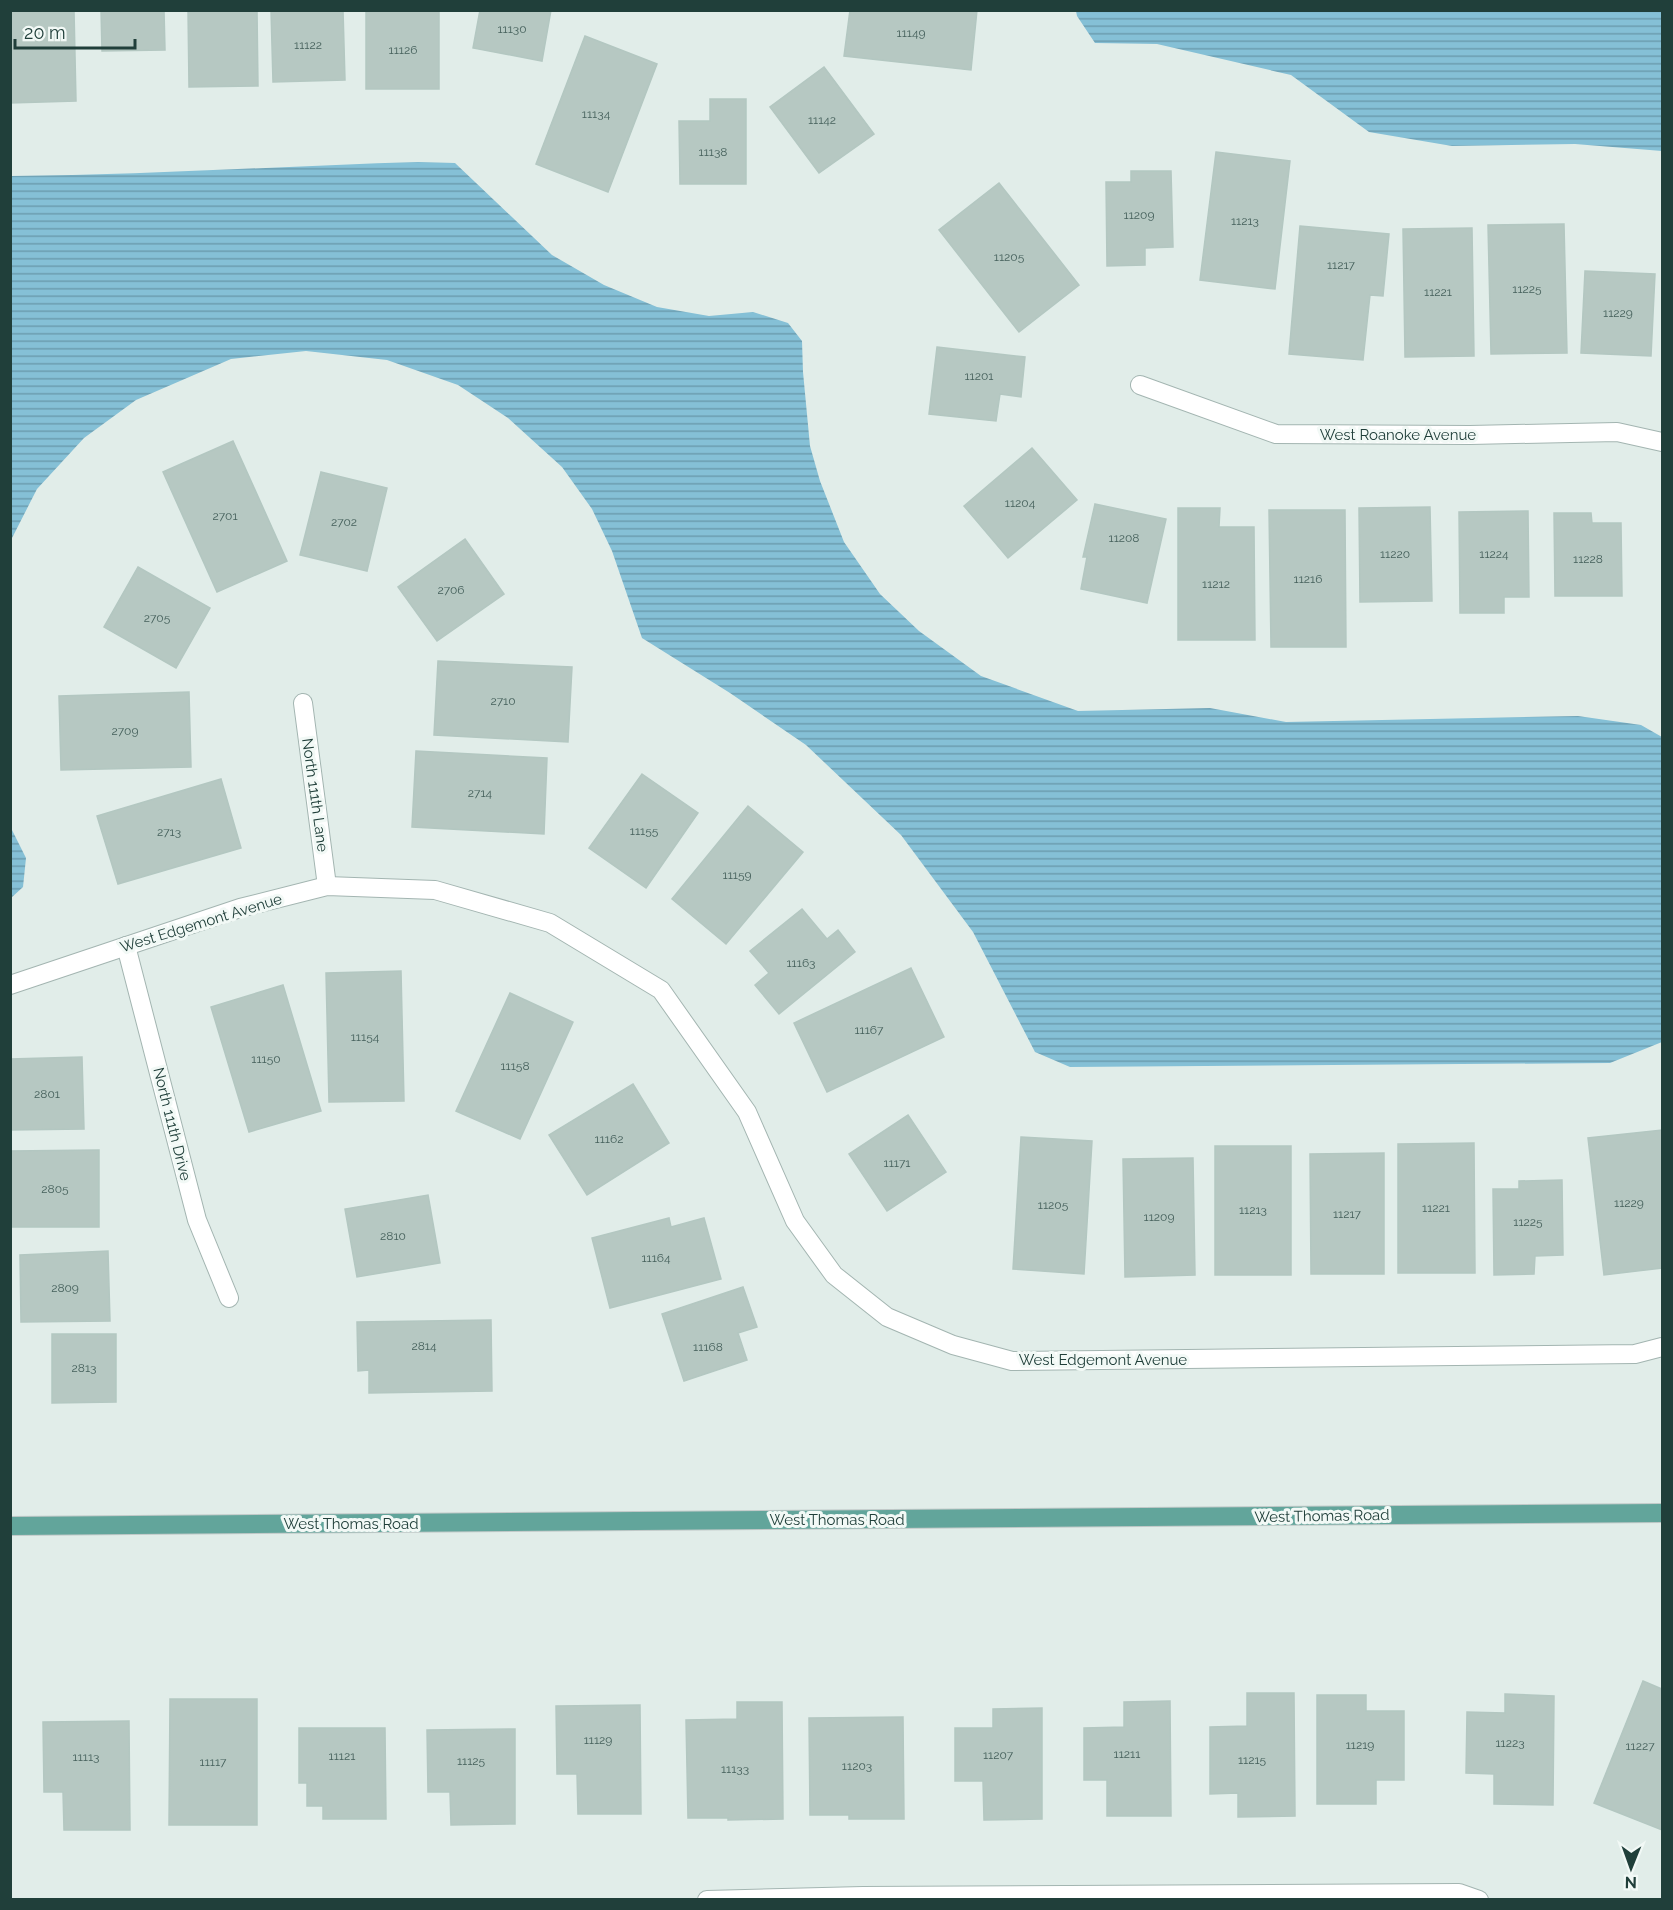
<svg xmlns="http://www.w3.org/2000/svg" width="1673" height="1910" font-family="Raleway,sans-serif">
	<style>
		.water { fill: url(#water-rules) }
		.building { fill: #b6c8c2; stroke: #b3c7c1; stroke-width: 1.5 }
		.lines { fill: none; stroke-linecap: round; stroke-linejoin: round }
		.minor-casing { stroke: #a3b5b1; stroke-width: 20 }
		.major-casing { stroke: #c1c9c8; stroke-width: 20 }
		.minor { stroke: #fff; stroke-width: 18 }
		.major { stroke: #62a59b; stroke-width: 18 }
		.labels { text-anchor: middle; stroke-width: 6; stroke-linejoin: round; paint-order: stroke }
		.number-label { font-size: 12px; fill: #46615c }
		.street-label { font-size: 15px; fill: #203f3a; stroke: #f2f9f6 }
	</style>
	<defs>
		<pattern id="water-rules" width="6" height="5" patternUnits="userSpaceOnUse" patternTransform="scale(1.5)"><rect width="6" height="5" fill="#85c0d6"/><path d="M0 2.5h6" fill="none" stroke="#6c9daf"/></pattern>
	</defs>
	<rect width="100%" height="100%" fill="#e1ede9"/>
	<g class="water">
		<polygon points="1076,11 1662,11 1662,151 1575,144 1452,146 1369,132 1291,75 1157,44 1095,43 1077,16"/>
		<path d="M418 162 455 163 552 255 604 285 657 307 709 316 753 312 788 323 802 341 803 372 810 446 820 481 844 542 880 594 919 631 981 676 1078 711 1210 708 1286 722 1578 716 1641 725 1662 737V1042L1610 1063 1070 1067 1035 1052 973 932 901 835 806 745 730 693 642 638 612 551 592 509 562 467 508 418 458 385 387 360 306 351 231 359 136 400 84 438 37 489 11 540V176C147 175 282 166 418 162Z"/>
		<polygon points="10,826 26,858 23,887 11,898"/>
	</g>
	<g class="building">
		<polygon points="10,10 74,10 76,101 10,103"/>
		<polygon points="101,10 164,10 165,50 102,51"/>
		<polygon points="188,10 257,10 258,86 189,87"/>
		<polygon points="271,10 343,10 345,80 273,82"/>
		<rect x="366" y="10" width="73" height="79"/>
		<polygon points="480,10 551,10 542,61 473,48"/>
		<polygon points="850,10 977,10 971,70 844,56"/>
		<polygon points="585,36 657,64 608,192 536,164"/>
		<polygon points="824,67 874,134 819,173 770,107"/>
		<polygon points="710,99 746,99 746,184 680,184 679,121 710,121"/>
		<polygon points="1216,152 1290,161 1275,289 1200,280"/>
		<polygon points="1131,171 1171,171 1173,247 1145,248 1145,265 1107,266 1106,182 1131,182"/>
		<polygon points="999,183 1079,285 1019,332 939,230"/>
		<polygon points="1564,224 1567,353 1491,354 1488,225"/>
		<polygon points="1300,226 1389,234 1383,296 1370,295 1363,360 1289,354"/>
		<polygon points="1472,228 1474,356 1405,357 1403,229"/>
		<polygon points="1585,271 1655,274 1651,356 1581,353"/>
		<polygon points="937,347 1025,357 1021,397 1000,394 996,421 929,414"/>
		<polygon points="233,441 287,561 217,592 163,472"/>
		<polygon points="1032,448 1077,500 1008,558 964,506"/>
		<polygon points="321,472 387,488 367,571 300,555"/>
		<polygon points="1095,504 1166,519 1147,603 1081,589 1087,557 1083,557"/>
		<polygon points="1430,507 1432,601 1360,602 1359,508"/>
		<polygon points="1178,508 1220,508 1219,527 1254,527 1255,640 1178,640"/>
		<polygon points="1269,510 1345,510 1346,647 1271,647"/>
		<polygon points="1528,511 1529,597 1504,597 1504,613 1460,613 1459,512"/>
		<polygon points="1554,513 1591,513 1592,523 1621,523 1622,596 1555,596"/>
		<polygon points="465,539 504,594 437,641 398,587"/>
		<polygon points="138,567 210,608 176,668 104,627"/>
		<polygon points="438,661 572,667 568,742 434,735"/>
		<polygon points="189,692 191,767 61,770 59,696"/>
		<polygon points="416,751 547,758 544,834 412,827"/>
		<polygon points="642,774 698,813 646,888 589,848"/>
		<polygon points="221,779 241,848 118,884 97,816"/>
		<polygon points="748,806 803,852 726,944 672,899"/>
		<polygon points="802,909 827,939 838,930 855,952 779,1014 755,985 769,973 750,951"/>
		<polygon points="911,968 944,1037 827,1092 794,1023"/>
		<polygon points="401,971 404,1101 329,1102 326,973"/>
		<polygon points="283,985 321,1111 249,1132 211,1007"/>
		<polygon points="510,993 573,1022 520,1139 456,1111"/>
		<polygon points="82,1057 84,1129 10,1130 10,1059"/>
		<polygon points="633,1084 669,1143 587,1195 549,1135"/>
		<polygon points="908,1115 946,1172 887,1211 849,1154"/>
		<polygon points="1662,1130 1662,1268 1604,1275 1588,1138"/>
		<polygon points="1021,1137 1092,1141 1084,1274 1013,1269"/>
		<polygon points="1474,1143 1475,1273 1398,1273 1398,1144"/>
		<rect x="1215" y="1146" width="76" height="129"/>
		<polygon points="99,1150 99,1227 10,1227 10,1151"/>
		<polygon points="1384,1153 1384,1274 1311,1274 1310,1154"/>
		<polygon points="1193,1158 1195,1275 1125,1277 1123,1159"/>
		<polygon points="1562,1180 1563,1255 1535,1256 1534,1274 1494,1275 1493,1189 1519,1189 1519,1181"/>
		<polygon points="428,1195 440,1263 357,1277 345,1209"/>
		<polygon points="669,1218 671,1227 704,1218 721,1279 610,1308 592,1238"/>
		<polygon points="108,1251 110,1321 21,1322 20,1255"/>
		<polygon points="743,1287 757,1327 738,1333 747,1360 684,1381 662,1314"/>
		<polygon points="491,1320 492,1391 369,1393 369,1370 358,1371 357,1322"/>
		<polygon points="52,1334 116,1334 116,1402 52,1403"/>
		<polygon points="1643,1681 1662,1689 1662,1830 1594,1803"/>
		<polygon points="1247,1693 1294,1693 1295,1816 1238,1817 1238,1793 1210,1794 1210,1727 1247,1726"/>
		<polygon points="1505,1694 1554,1696 1553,1805 1494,1804 1494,1774 1466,1773 1467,1712 1505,1713"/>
		<polygon points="1317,1695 1366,1695 1366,1711 1404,1711 1404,1780 1376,1780 1376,1804 1317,1804"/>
		<polygon points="170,1699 257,1699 257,1825 169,1825"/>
		<polygon points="1170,1701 1171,1816 1107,1816 1107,1780 1084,1780 1084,1728 1124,1727 1124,1702"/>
		<polygon points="737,1702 782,1702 783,1819 728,1820 728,1818 688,1818 686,1720 737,1719"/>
		<polygon points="640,1705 641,1814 578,1814 577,1774 557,1774 556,1706"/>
		<polygon points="1042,1708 1042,1819 984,1820 983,1781 955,1781 955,1728 993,1728 993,1709"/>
		<polygon points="903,1717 904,1819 849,1819 849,1815 810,1815 809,1718"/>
		<polygon points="129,1721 130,1830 64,1830 63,1792 44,1792 43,1722"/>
		<polygon points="299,1728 385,1728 386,1819 323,1819 323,1806 307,1806 307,1783 299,1783"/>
		<polygon points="515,1729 515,1824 451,1825 450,1792 428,1792 427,1730"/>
	</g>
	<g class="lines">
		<g class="minor-casing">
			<g id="minor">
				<polyline points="1140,385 1276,434 1470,435 1617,432 1662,442"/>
				<polyline points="303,703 327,886"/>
				<polyline points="126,946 197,1220 229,1298"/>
				<polyline points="10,985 240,908 327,886 435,890 550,923 661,990 747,1112 795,1221 834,1275 887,1317 953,1345 1012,1361 1635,1354 1662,1347"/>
				<polyline points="707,1900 863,1896 1459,1893 1479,1900"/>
			</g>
		</g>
		<g class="major-casing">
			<polyline id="major" points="10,1526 1662,1513"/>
		</g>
		<use href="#minor" class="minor"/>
		<use href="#major" class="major"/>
	</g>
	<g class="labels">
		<g class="number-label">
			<text x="512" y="33">11130</text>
			<text x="911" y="37">11149</text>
			<text x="308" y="49">11122</text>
			<text x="403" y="54">11126</text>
			<text x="596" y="118">11134</text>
			<text x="822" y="124">11142</text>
			<text x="713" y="156">11138</text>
			<text x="1139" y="219">11209</text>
			<text x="1245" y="225">11213</text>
			<text x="1009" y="261">11205</text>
			<text x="1341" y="269">11217</text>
			<text x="1527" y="293">11225</text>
			<text x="1438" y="296">11221</text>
			<text x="1618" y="317">11229</text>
			<text x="979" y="380">11201</text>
			<text x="1020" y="507">11204</text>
			<text x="225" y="520">2701</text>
			<text x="344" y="526">2702</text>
			<text x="1124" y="542">11208</text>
			<text x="1395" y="558">11220</text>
			<text x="1494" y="558">11224</text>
			<text x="1588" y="563">11228</text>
			<text x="1308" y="583">11216</text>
			<text x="1216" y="588">11212</text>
			<text x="451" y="594">2706</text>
			<text x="157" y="622">2705</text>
			<text x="503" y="705">2710</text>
			<text x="125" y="735">2709</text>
			<text x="480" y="797">2714</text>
			<text x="644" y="835">11155</text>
			<text x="169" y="836">2713</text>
			<text x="737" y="879">11159</text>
			<text x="801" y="967">11163</text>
			<text x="869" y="1034">11167</text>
			<text x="365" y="1041">11154</text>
			<text x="266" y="1063">11150</text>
			<text x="515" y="1070">11158</text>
			<text x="47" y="1098">2801</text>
			<text x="609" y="1143">11162</text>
			<text x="897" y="1167">11171</text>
			<text x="55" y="1193">2805</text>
			<text x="1629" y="1207">11229</text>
			<text x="1053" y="1209">11205</text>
			<text x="1436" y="1212">11221</text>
			<text x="1253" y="1214">11213</text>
			<text x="1347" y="1218">11217</text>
			<text x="1159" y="1221">11209</text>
			<text x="1528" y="1226">11225</text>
			<text x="393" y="1240">2810</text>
			<text x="656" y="1262">11164</text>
			<text x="65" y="1292">2809</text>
			<text x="424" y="1350">2814</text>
			<text x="708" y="1351">11168</text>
			<text x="84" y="1372">2813</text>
			<text x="598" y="1744">11129</text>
			<text x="1510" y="1747">11223</text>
			<text x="1360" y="1749">11219</text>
			<text x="1640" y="1750">11227</text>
			<text x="1127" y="1758">11211</text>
			<text x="998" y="1759">11207</text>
			<text x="342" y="1760">11121</text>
			<text x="86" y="1761">11113</text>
			<text x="1252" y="1764">11215</text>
			<text x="471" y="1765">11125</text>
			<text x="213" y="1766">11117</text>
			<text x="857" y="1770">11203</text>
			<text x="735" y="1773">11133</text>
		</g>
		<g class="street-label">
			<text x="1398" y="440">West Roanoke Avenue</text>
			<text transform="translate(315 795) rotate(82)" y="5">North 111th Lane</text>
			<text transform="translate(201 923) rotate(-17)" y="5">West Edgemont Avenue</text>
			<text transform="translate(172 1124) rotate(76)" y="5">North 111th Drive</text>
			<text x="1103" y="1365">West Edgemont Avenue</text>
			<text transform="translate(1322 1516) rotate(-1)" y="5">West Thomas Road</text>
			<text x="837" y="1525">West Thomas Road</text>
			<text x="351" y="1529">West Thomas Road</text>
		</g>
	</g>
	<rect width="1673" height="1910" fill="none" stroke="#203f3a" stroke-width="24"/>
	<g transform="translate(1631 1868) rotate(181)" stroke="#f2f9f6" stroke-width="4.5" paint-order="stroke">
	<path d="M0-4.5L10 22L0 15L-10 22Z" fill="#203f3a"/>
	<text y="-9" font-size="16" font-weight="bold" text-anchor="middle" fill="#203f3a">N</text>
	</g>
	<path d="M15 39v9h120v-9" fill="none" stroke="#203f3a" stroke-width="3"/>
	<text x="24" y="39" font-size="18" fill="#203f3a" stroke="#f2f9f6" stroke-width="4.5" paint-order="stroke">20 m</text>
</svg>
